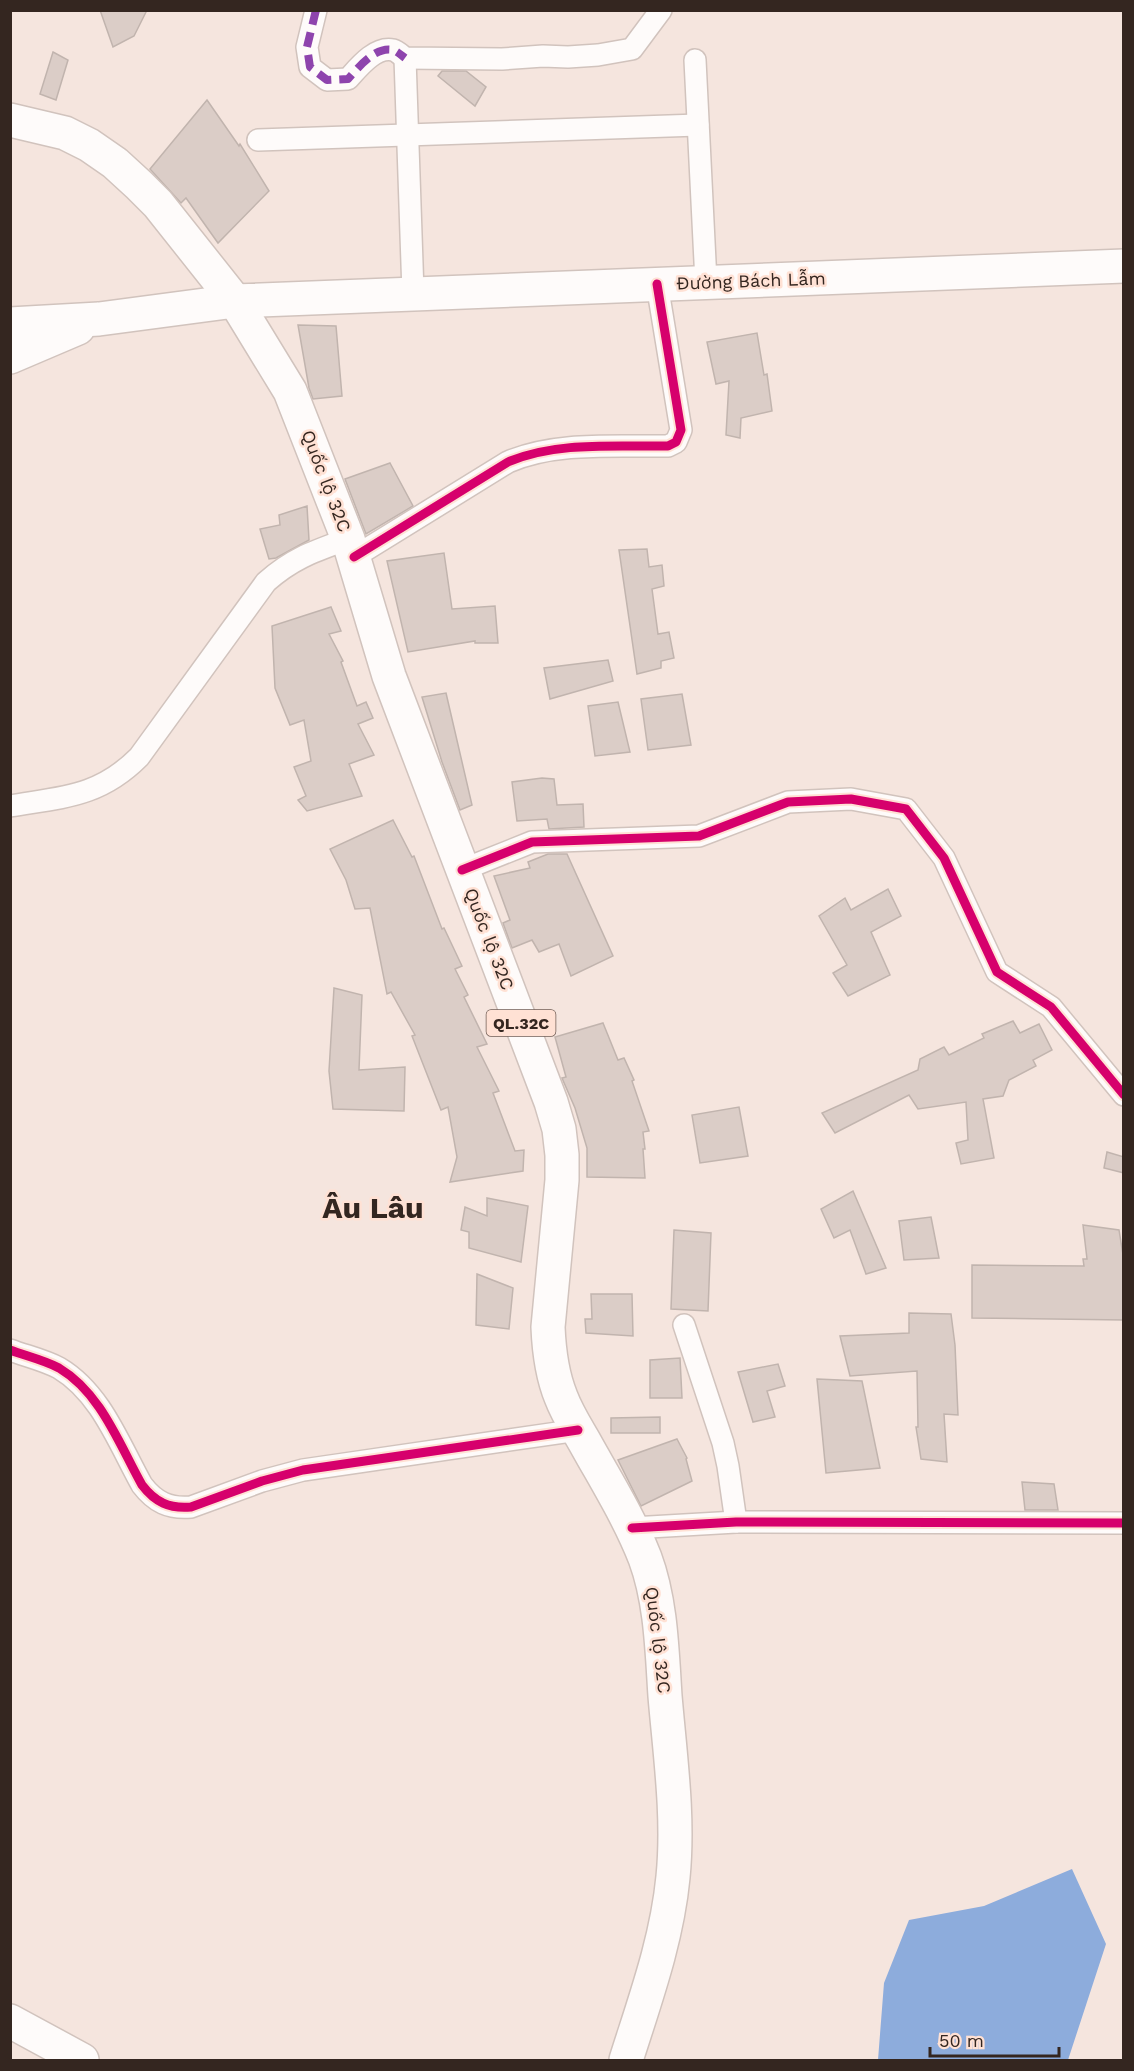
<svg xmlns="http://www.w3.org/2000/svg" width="1134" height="2071" font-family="'Work Sans',sans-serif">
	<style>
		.water { fill: #8dacdc }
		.building { fill: #dbcdc7; stroke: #c1b4ae; stroke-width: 1.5 }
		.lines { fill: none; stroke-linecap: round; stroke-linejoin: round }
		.street-casing { stroke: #d1c3bd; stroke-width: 24 }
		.primary-casing { stroke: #d1c3bd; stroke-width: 36 }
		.street { stroke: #fefbfa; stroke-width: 21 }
		.primary { stroke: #fefbfa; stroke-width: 33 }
		.quiet { stroke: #8e44ad; stroke-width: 8; stroke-dasharray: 15 8; stroke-linecap: butt }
		.cycleway-casing { stroke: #ffe1d4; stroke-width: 13 }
		.cycleway { stroke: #d6006c; stroke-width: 9 }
		.labels { text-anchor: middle; stroke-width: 5; stroke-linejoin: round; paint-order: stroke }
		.shield { fill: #ffe1d4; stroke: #715e56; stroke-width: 1.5 }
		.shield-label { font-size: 16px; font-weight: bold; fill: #342620 }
		.street-label { font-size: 18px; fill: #342620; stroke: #ffe1d4 }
		.town-label { font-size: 30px; font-weight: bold; fill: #342620; stroke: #ffe1d4 }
	</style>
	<rect width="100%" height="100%" fill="#f5e5de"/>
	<polygon class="water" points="1072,1869 1106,1944 1068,2060 878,2060 884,1983 909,1920 984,1906"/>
	<g class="building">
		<polygon points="100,10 147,10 134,36 113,47"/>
		<polygon points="53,52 68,60 56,100 40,94"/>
		<polygon points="442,71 466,71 486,87 475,106 438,76"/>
		<polygon points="207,100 239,146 240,144 269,191 218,243 186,198 181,203 150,169"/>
		<polygon points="298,325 336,326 342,396 313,399 309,388"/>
		<polygon points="757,333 764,375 767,374 772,411 741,418 740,438 726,435 729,381 716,384 707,342"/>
		<polygon points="390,463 413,506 366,534 345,479"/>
		<polygon points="307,506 309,540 276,558 269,559 260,529 280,525 279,515"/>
		<polygon points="647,549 649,567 662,565 664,586 652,589 658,634 669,632 674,658 661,661 661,668 637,674 619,550"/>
		<polygon points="444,553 452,609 495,606 498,643 475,643 475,641 408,652 387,561"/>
		<polygon points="331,607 341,631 329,634 343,661 341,662 357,706 366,702 373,718 358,724 374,755 349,764 362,796 307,811 298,800 306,796 294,767 311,761 304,720 290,725 275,688 272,626"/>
		<polygon points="608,660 613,681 550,699 544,668"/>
		<polygon points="446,693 472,805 460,810 442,762 422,697"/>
		<polygon points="682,694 691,745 648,750 641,699"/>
		<polygon points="618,702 630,752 595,756 588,706"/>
		<polygon points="542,778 554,779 557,805 583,804 584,827 549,829 547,819 517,821 512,782"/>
		<polygon points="393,820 412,857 414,856 442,929 444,928 462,966 455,969 468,995 464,997 487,1044 477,1047 499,1091 493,1093 515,1151 524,1150 523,1171 450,1182 457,1157 448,1107 441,1110 412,1036 415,1035 391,992 387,994 370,908 355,909 346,880 330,849"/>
		<polygon points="548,854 567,854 613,956 571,976 559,944 539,952 532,940 512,948 503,923 510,920 494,876 530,868 528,862"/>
		<polygon points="888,889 901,916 871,932 890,975 848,996 833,973 847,965 819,916 845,898 851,910"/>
		<polygon points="334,988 362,995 359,1070 405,1067 404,1111 333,1109 329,1071"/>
		<polygon points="1013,1021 1020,1033 1039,1024 1052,1050 1033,1060 1036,1066 1009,1080 1003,1096 983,1099 994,1158 961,1164 956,1143 968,1140 966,1102 918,1109 909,1095 835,1133 822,1113 918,1070 920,1059 944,1047 949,1055 984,1038 982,1034"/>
		<polygon points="603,1023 618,1060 624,1058 634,1080 632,1081 649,1131 643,1132 645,1149 643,1149 645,1178 587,1177 587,1148 575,1108 562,1078 566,1077 555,1037"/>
		<polygon points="739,1107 748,1156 700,1163 692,1115"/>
		<polygon points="1107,1152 1124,1157 1124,1173 1104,1168"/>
		<polygon points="853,1191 886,1268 866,1274 850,1230 834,1238 821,1209"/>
		<polygon points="487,1198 528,1206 521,1262 469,1248 469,1232 461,1230 465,1207 487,1216"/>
		<polygon points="931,1217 939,1258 904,1260 899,1221"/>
		<polygon points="1083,1225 1119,1230 1124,1261 1124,1320 972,1318 972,1265 1084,1266 1083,1259 1087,1259"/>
		<polygon points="674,1230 711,1233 708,1311 671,1309"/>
		<polygon points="477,1274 513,1288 509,1329 476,1325"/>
		<polygon points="591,1294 632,1294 633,1336 586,1333 585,1319 592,1319"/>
		<polygon points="909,1313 951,1314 955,1345 958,1415 944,1414 947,1462 921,1459 916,1427 918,1427 917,1371 850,1376 840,1336 909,1333"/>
		<polygon points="680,1358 682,1398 650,1398 650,1360"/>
		<polygon points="778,1364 785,1386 767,1391 775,1417 753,1422 738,1372"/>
		<polygon points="817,1379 862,1381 880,1468 826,1473"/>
		<polygon points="660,1417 660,1433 611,1433 611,1418"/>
		<polygon points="677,1439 687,1458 686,1459 692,1481 641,1506 618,1460"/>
		<polygon points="1022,1482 1054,1484 1058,1510 1025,1510"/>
	</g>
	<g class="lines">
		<g class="street-casing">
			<g id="street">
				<path d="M316 10 307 47 310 67 327 80 348 79C358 68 375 46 393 50 397 51 401 55 405 58L502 59 543 56 568 57 598 55 632 49 661 10"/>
				<polyline points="405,58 413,293"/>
				<polyline points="695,60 706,282"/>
				<polyline points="258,140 698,125"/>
				<path d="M354 557 508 462C556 441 617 447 668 446L676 442 681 430 657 284"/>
				<path d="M10 806C63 797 99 797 139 757L266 582C293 558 315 551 348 539"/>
				<polyline points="462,870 532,842 699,836 788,802 851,799 906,809 944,858 997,972 1051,1007 1124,1095"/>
				<polyline points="684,1325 723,1443 728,1466 736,1522"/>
				<path d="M10 1350C26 1356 44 1360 59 1368 101 1393 119 1444 142 1485 155 1502 169 1509 191 1507L262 1481 303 1470 578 1430"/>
				<polyline points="632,1528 736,1522 1124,1523"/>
			</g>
		</g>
		<g class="primary-casing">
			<g id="primary">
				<path d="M10 120 65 133 89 145 115 163 139 185 158 204 235 301 290 391 348 539 389 676 551 1102 559 1129 562 1155V1180L548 1327C549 1351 552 1375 561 1397 567 1413 576 1427 584 1441 605 1479 629 1517 645 1558 661 1601 662 1650 665 1696 670 1755 679 1817 673 1877 667 1940 645 2000 626 2060"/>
				<polyline points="10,324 99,319 235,301 1124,266"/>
				<polyline points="10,357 78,328"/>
				<polyline points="10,2021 82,2060"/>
			</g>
		</g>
		<use href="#street" class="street"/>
		<use href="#primary" class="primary"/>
		<path class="quiet" d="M316 10 307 47 310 67 327 80 348 79C358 68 375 46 393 50 397 51 401 55 405 58"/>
		<g class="cycleway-casing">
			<g id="cycleway">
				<path d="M354 557 508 462C556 441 617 447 668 446L676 442 681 430 657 284"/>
				<polyline points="462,870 532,842 699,836 788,802 851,799 906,809 944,858 997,972 1051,1007 1124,1095"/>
				<path d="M10 1350C26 1356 44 1360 59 1368 101 1393 119 1444 142 1485 155 1502 169 1509 191 1507L262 1481 303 1470 578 1430"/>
				<polyline points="632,1528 736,1522 1124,1523"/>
			</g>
		</g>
		<use href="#cycleway" class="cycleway"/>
	</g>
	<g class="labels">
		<rect class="shield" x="486.5" y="1010" width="69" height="26" rx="4.5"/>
		<g class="shield-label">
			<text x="521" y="1029">QL.32C</text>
		</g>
		<g class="street-label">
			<text transform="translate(751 281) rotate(-2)" y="6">Đường Bách Lẫm</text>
			<text transform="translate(326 481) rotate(69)" y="6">Quốc lộ 32C</text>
			<text transform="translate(489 939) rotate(69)" y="6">Quốc lộ 32C</text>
			<text transform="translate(658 1640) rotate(83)" y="6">Quốc lộ 32C</text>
		</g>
		<g class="town-label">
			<text x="373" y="1218">Âu Lâu</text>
		</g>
	</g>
	<rect width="1134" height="2071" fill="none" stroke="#342620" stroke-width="24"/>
	<path d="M930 2047v9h129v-9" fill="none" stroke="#342620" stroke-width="3"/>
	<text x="939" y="2047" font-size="18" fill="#342620" stroke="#ffe1d4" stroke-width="4.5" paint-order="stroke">50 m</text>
</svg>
